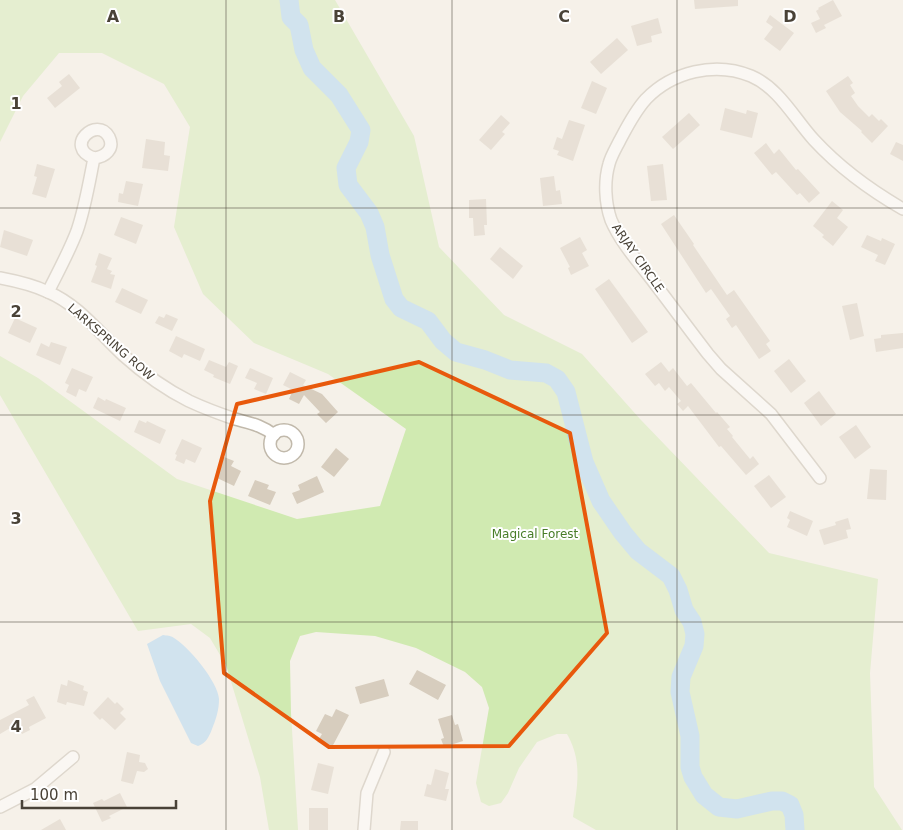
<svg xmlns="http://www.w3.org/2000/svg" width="903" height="830" font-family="'DejaVu Sans',sans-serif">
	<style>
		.green { fill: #d0eab1 }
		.water { fill: #a4d2f3 }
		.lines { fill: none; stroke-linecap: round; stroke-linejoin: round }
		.river { stroke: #a4d2f3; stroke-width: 19 }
		.building { fill: #d7cdbe }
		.minor-casing { stroke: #c1b9ab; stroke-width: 14 }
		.minor { stroke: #fff; stroke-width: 11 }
		.marked { fill: none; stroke: #e8590c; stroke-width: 4; stroke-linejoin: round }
		.grid { fill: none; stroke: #494237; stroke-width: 1; stroke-opacity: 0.55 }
		.labels { text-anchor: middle; stroke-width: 4; stroke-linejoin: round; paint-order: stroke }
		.street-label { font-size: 12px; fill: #494237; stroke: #fff }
		.park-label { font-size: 12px; fill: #487d28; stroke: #fff }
		.grid-label { font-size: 16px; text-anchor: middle; font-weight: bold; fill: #494237; stroke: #fff; stroke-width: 4; stroke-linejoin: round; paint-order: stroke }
	</style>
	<rect width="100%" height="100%" fill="#f5f1e9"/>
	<path class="green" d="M0 0H335L414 136 439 247 504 315 582 354 640 419 769 553 878 579 870 673 874 787 902 830H596L573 817C577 786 583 762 567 734H557L537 742 519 768 508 793 501 803 489 806 481 802 476 783 489 708 482 687 465 672 416 648 375 636 316 632 300 636 290 661 291 713 298 830H269L260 777 226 665 210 638 191 624 138 631 0 395V356L38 378 177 479 297 519 380 506 406 429 328 374 254 343 203 294 174 227 190 127 164 84 102 53H59L23 96 0 142Z"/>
	<path class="water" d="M163 635C167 636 170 635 174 638 189 647 218 682 219 699 219 710 216 719 212 729 209 737 206 743 198 746L191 743 160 681 147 644Z"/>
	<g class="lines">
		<polyline class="river" points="289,0 291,17 299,25 304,50 312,68 339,95 361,130 359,142 346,168 348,185 369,213 375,227 380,255 394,299 401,308 428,321 443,341 456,352 485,360 510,370 546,373 557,379 566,392 584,462 601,501 623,533 638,551 671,576 678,590 684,610 692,622 695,634 694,646 681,677 680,692 690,736 690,767 693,777 704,795 719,807 737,809 772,801 782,801 790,805 794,815 795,830"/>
	</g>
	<g class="building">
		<polygon points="694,0 738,0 738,6 695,9"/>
		<polygon points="833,0 842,16 824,25 826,28 816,33 811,23 820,19 816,11 819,9 818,8"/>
		<polygon points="770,15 794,33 780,51 764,39 773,27 766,22"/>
		<polygon points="658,18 662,33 651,36 652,42 637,46 631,26"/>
		<polygon points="617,38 628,50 601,74 590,62"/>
		<polygon points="69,74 80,88 55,108 47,98 62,86 59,82"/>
		<polygon points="848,76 853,83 850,85 855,93 851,96 858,106 869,117 872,114 879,121 881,119 888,126 872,143 861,132 862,131 840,112 826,91"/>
		<polygon points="592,81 607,88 596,114 581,108"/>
		<polygon points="725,108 746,114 747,110 758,113 752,138 720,130"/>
		<polygon points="689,113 700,125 673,149 662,137"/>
		<polygon points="501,115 510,123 502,132 505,134 491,150 479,140"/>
		<polygon points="569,120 585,125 573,161 557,155 559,151 553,149 557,137 562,139"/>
		<polygon points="146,139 165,142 164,155 170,156 168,171 142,168"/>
		<polygon points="896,142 903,145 903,161 890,154"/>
		<polygon points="766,143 774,154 779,149 796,170 798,169 820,193 809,203 800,193 797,195 776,172 772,175 754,153"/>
		<polygon points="37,164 55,169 46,198 32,194 37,177 34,176"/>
		<polygon points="663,164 667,200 651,201 647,166"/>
		<polygon points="554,176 556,191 560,190 562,204 543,206 540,178"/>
		<polygon points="126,181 143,184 138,206 118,202 119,193 123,194"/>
		<polygon points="486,199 487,225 484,225 485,235 474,236 473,218 469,218 469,200"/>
		<polygon points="832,201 843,210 837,218 848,227 833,246 822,237 824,235 813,226"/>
		<polygon points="674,215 694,244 693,245 727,295 734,290 770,341 766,344 771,351 759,359 736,325 732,328 726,319 730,316 711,289 706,293 661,224"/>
		<polygon points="121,217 143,225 136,244 114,235"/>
		<polygon points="4,230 33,240 27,256 0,247"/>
		<polygon points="867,235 881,241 882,238 895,244 885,265 875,261 878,255 861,247"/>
		<polygon points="580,237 587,250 582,253 589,266 571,275 568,268 570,267 560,248"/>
		<polygon points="500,247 523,266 513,279 490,259"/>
		<polygon points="99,253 112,258 107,269 112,271 110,274 115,275 111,289 91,282 97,266 95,265"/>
		<polygon points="609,279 648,332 632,343 595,289"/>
		<polygon points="122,288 148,300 141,314 115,302"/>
		<polygon points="857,303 864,336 850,340 842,306"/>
		<polygon points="166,314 178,319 172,331 155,323 159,316 164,318"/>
		<polygon points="15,318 37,328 30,343 8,333"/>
		<polygon points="903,333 903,348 876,352 874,339 881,338 881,335"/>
		<polygon points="176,336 205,349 200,361 184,354 182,358 169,351"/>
		<polygon points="51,342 67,347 60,365 36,355 41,343 49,347"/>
		<polygon points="789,359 806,381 791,393 774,371"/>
		<polygon points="209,360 226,367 229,362 238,366 230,384 213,377 214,375 204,370"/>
		<polygon points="661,362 669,372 673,368 687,386 691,383 716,413 717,412 730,427 727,429 733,436 732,437 750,459 753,456 759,464 746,475 721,446 719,447 688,406 683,411 677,404 681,401 669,387 665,391 659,383 655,386 645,374"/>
		<polygon points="72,368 93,377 86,392 79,389 76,397 66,392 69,385 65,383"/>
		<polygon points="250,368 273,378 266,394 254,389 257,383 245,378"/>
		<polygon points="290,372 306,380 303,385 322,394 338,412 326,423 317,414 320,412 304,395 299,404 289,399 293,390 283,385"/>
		<polygon points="819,391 836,414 821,426 804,403"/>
		<polygon points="98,397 105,401 106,399 126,408 120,421 93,408"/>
		<polygon points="139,420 146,423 147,421 166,430 160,444 134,432"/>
		<polygon points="856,425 871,447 855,459 839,437"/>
		<polygon points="182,439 202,448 195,463 186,459 184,464 175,460 177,455 175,454"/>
		<polygon points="336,448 349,459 334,477 321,467"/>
		<polygon points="224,457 234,461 231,466 241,471 234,486 215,477"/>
		<polygon points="870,469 887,470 886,500 867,499"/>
		<polygon points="769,475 786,497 771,508 754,486"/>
		<polygon points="317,476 324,492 297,504 292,493 300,490 298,485"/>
		<polygon points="255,480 269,485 267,489 276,492 270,505 248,496"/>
		<polygon points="790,511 813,521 807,536 787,527 790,520 787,518"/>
		<polygon points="848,518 851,529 846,530 848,538 824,545 819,530 836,525 835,522"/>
		<polygon points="417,670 446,685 438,700 409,684"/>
		<polygon points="384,679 389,696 360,704 355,687"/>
		<polygon points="68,680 84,686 83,690 88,692 84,706 67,702 66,705 57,702 61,684 67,686"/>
		<polygon points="34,696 46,718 29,727 30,730 22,734 17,724 0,734 0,720 29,705 26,700"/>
		<polygon points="108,697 115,704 117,702 124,709 120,713 126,719 115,730 102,718 100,720 93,713"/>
		<polygon points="336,709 349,715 331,749 317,742 322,734 316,731 325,714 332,717"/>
		<polygon points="452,715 455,725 458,724 463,741 444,747 441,739 444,738 438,719"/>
		<polygon points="127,752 140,755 139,762 145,763 148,769 144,772 137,771 133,784 121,781"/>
		<polygon points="318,763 334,767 328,794 311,790"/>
		<polygon points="435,769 449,773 445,789 449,789 446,801 424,796 427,784 431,785"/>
		<polygon points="120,793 127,807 109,816 111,818 102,822 93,803 102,799 104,801"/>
		<rect x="309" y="808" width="19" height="22"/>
		<polygon points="60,819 66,830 41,830"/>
		<polygon points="401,821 418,821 418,830 400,830"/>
	</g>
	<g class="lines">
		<g class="minor-casing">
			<g id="minor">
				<path d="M0 278C16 281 33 285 48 292 79 305 99 333 123 355 143 373 165 389 189 401 204 408 220 414 235 419 249 423 262 425 274 435"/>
				<path d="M48 292C58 272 69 252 77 231 85 208 89 183 94 158 105 157 115 149 109 137 97 115 63 147 94 158"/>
				<circle cx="284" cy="444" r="14"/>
				<path d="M820 478 771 414 721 369 708 354C688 328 669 302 649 276 635 258 620 241 611 220 605 203 604 181 609 164 611 156 616 148 620 140 628 125 635 111 646 99 672 72 715 61 751 76 779 88 794 118 814 140 839 167 870 190 903 209"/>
				<polyline points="0,807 35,789 73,757"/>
				<polyline points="364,830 367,793 384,752"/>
			</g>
		</g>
		<use href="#minor" class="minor"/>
	</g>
	<path d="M0 0H903V830H0ZM419 362 570 433 607 633 509 746 329 747 224 673 210 501 237 404Z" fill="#f5f1e9" fill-opacity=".55" fill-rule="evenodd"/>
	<path class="marked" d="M419 362 570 433 607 633 509 746 329 747 224 673 210 501 237 404Z"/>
	<path class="grid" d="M226 0V830M452 0V830M677 0V830M0 208H903M0 415H903M0 622H903"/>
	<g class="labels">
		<g class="street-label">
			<text transform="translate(638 258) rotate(55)" y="4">ARJAY CIRCLE</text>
			<text transform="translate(111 342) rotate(41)" y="4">LARKSPRING ROW</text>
		</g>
		<g class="park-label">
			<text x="535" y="538">Magical Forest</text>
		</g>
	</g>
	<g class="grid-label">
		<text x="113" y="22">A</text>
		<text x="339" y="22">B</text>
		<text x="564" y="22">C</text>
		<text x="790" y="22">D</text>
		<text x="16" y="109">1</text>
		<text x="16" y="317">2</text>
		<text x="16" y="524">3</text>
		<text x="16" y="732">4</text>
	</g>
	<path d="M22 800v8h154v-8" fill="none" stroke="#494237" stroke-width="2.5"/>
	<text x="30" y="800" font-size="15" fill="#494237" stroke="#ffffff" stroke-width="4" paint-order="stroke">100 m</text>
</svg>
